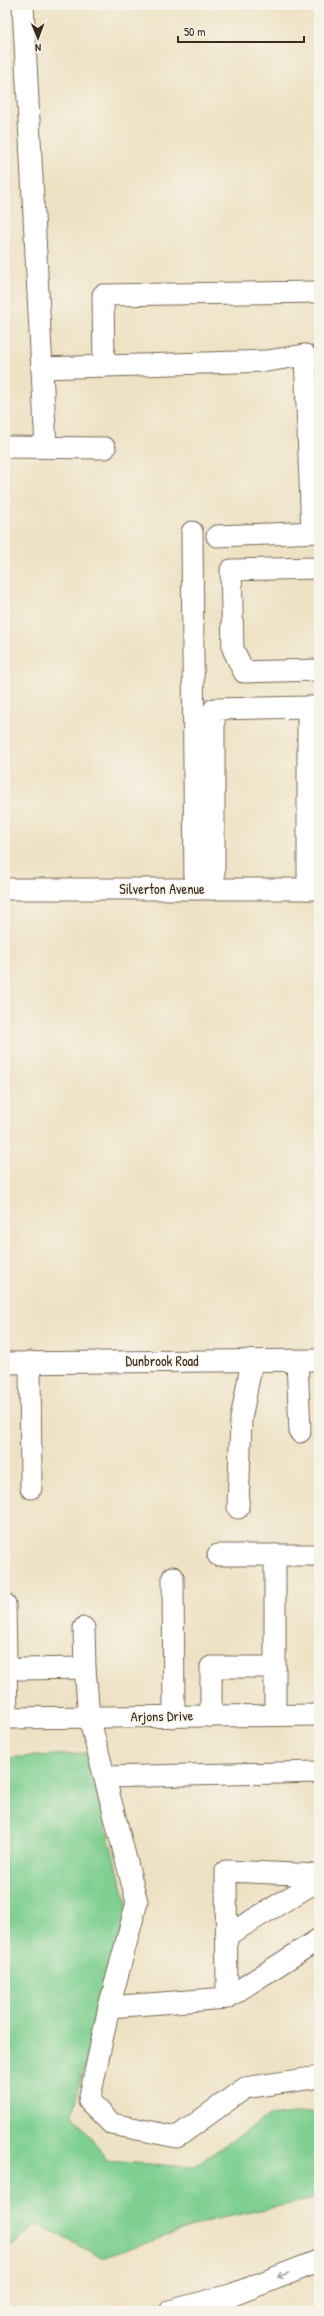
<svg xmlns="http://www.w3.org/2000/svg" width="324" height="2316" font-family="'Patrick Hand',sans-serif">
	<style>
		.grass { fill: #7ecf90; stroke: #5c7c57 }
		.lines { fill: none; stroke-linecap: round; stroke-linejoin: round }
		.minor-casing { stroke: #7a6a58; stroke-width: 23 }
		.major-casing { stroke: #7a6a58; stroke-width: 24 }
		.minor { stroke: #fff; stroke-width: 21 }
		.major { stroke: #fff; stroke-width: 22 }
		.oneway { stroke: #a79f9a }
		.labels { text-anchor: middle; stroke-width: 3; stroke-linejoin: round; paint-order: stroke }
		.street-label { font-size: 14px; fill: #3b2a1e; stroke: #f7f3e8 }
	</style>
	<rect width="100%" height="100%" fill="#f7f3e8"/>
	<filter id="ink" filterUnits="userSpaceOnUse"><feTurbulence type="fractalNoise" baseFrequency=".025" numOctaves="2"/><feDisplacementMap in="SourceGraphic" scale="8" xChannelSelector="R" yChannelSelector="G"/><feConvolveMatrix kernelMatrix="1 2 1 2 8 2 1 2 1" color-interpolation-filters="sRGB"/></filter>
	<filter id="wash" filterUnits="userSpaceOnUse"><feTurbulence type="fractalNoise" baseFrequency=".012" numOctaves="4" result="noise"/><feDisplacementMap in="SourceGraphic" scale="16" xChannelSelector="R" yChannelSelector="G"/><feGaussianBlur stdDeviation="0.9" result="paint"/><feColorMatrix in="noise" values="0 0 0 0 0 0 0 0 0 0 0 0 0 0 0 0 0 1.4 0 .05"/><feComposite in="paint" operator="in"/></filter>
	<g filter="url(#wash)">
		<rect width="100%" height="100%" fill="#eee2c4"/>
		<polygon class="grass" points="85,1753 128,1907 72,2113 108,2161 192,2167 268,2117 319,2111 319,2198 213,2220 102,2258 38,2224 5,2252 5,1758"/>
	</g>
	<g filter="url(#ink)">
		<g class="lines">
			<g class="minor-casing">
				<g id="minor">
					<polyline points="23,5 46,447"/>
					<polyline points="305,355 312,532"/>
					<polyline points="104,366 103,295 319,292"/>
					<polyline points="42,368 267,361 305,355"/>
					<polyline points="5,447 105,448"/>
					<polyline points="192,532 195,889"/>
					<polyline points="217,536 319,532"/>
					<polyline points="319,568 231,570 233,649 244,672 319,670"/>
					<polyline points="5,889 319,889"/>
					<polyline points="214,889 214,709 308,707"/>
					<polyline points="308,889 308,707 319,707"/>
					<polyline points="297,1361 300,1432"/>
					<polyline points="30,1362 31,1488"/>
					<polyline points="5,1363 319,1360"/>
					<polyline points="238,1508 241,1419 252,1361"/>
					<polyline points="218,1555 275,1555"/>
					<polyline points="173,1577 174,1717"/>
					<polyline points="5,1604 7,1718"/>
					<polyline points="84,1628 85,1668 89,1717 137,1902 109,2007 227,1998"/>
					<polyline points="20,1669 85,1668"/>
					<polyline points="275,1715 275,1555 319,1555"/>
					<polyline points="211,1716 211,1667 275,1667"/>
					<polyline points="5,1718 319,1715"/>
					<polyline points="105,1777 319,1772"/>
					<polyline points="319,1875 226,1871 227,1998 319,1939"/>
					<polyline points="226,1936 319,1880"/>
					<polyline points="109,2007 89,2101 112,2124 177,2137 245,2088 319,2077"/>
				</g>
			</g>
			<g class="major-casing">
				<polyline id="major" points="171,2311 232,2295 319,2261"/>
			</g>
			<use href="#minor" class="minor"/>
			<use href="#major" class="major"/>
		</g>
		<defs><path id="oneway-shaft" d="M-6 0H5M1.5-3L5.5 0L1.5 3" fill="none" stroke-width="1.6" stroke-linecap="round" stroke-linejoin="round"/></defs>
		<use class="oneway" href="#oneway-shaft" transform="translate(283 2275) rotate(158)"/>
	</g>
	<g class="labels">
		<g class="street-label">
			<text x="162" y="894">Silverton Avenue</text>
			<text x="162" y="1366">Dunbrook Road</text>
			<text transform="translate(162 1716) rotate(-1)" y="5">Arjons Drive</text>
		</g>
	</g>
	<rect width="324" height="2316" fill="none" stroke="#f7f3e8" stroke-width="20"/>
	<g transform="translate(38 38) rotate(179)" stroke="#f7f3e8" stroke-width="3" paint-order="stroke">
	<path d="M0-3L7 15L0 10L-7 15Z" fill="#3b2a1e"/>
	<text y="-6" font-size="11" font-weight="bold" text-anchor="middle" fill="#3b2a1e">N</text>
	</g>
	<path d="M178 36v6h126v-6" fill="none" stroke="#3b2a1e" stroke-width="2"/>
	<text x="184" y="36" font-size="12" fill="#3b2a1e" stroke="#f7f3e8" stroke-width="3" paint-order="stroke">50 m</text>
</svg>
